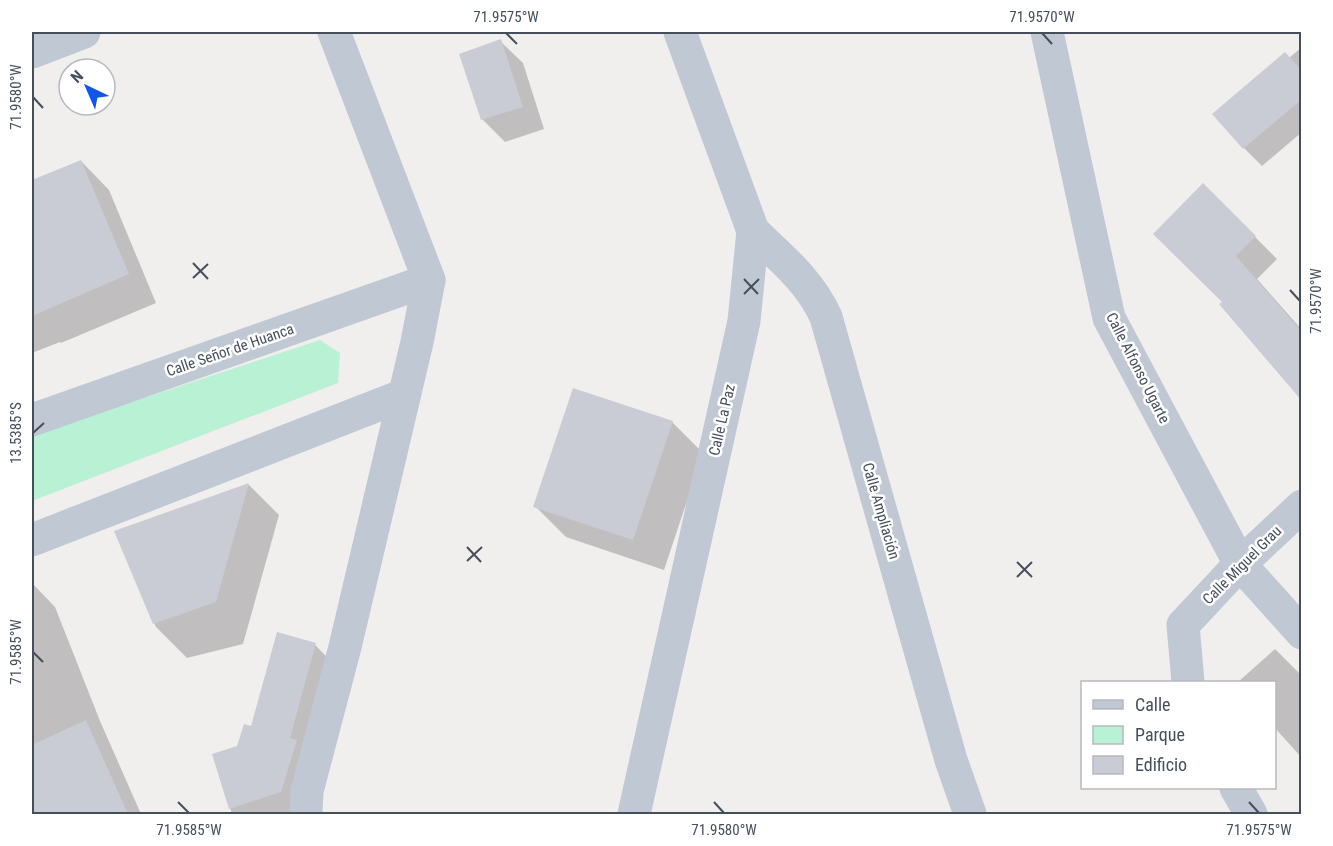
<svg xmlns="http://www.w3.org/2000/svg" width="1333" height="846" font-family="'Roboto Condensed',sans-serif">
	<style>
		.green { fill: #b9f1d5 }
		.shadow { fill: #0003 }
		.building { fill: #c9ccd4 }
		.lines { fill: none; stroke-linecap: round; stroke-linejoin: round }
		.street { stroke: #c0c8d4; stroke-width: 33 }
		.ticks { fill: none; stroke: #454f5c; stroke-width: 2 }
		.labels { text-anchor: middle; stroke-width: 5; stroke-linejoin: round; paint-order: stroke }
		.street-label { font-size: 15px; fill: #454f5c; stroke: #fff }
		.neatline { fill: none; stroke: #454f5c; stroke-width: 2 }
		.ticks-label { font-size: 15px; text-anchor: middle; fill: #454f5c }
	</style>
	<rect width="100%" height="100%" fill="#f1eeee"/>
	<polygon class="green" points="320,340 340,353 338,383 32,501 32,435"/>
	<g class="shadow">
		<polygon points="500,41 523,63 544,129 505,142 483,120 461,55"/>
		<polygon points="1302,47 1302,132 1262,166 1244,148 1289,58"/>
		<polygon points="81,161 109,190 156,303 61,343 60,342 32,353 32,182"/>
		<polygon points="1203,185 1277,259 1257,279 1302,330 1302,396 1224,302"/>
		<polygon points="672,422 703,453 664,570 566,537 535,506"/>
		<polygon points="249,485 279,515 243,644 187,658 156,627 116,532"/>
		<polygon points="32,583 55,607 100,721 141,814 32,814"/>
		<polygon points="315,645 343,673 311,814 232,814 214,755 239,747"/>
		<polygon points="1275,649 1302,676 1302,758 1274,727 1274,682 1238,682"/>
	</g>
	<g class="building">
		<polygon points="501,39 523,107 481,120 459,54"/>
		<polygon points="1285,52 1302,71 1302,99 1243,149 1212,114"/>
		<polygon points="81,160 129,274 32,316 32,180"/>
		<polygon points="1203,183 1256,236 1236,256 1302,332 1302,401 1219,304 1222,302 1153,234"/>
		<polygon points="573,388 673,421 633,540 533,507"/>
		<polygon points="249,483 216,602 153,624 114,531"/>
		<polygon points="277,632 316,643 290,738 297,740 281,792 229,809 212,754 237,746 244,724 251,726"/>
		<polygon points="86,720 128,814 32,814 32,745"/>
	</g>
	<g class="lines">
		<g class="street">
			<polyline points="1047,32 1109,318 1240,564 1302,633"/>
			<polyline points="32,52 84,32"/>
			<path d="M753 231C780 257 810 281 826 317L951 760 970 814"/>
			<polyline points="32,420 429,280"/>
			<polyline points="32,540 404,395"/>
			<polyline points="1188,682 1183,625 1240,564 1302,506"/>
			<polyline points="1236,788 1251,814"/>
			<polyline points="306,814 307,791 345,647 417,342 429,280 334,32"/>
			<polyline points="634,814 744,321 753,231 680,32"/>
		</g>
	</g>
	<path class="ticks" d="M506 33 517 44M1042 33 1052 44M33 97 43 108M193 263 208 279M193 278 208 264M744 279 758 294M1290 290 1300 301M744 294 759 279M33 433 44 423M467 547 481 562M467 561 482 547M1017 562 1032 577M1017 577 1032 562M33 652 43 662M178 802 189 813M714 802 724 813M1249 802 1259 813"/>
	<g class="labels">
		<g class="street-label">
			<text transform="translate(230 350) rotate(-19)" y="5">Calle Señor de Huanca</text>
			<text transform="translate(1138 368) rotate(63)" y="5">Calle Alfonso Ugarte</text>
			<text transform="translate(722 420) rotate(-77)" y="5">Calle La Paz</text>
			<text transform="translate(881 511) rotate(74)" y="5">Calle Ampliación</text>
			<text transform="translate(1242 565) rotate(-45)" y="5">Calle Miguel Grau</text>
		</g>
	</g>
	<rect width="1333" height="846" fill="none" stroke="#ffffff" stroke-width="66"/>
	<rect x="1081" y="681" width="195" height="108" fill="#ffffff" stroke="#b5b9be" stroke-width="1.5"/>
	<rect x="1093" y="700" width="30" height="9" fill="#c0c8d4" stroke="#b5b9be" stroke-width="1.5"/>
	<text x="1135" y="711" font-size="18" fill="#454f5c">Calle</text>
	<rect x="1093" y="726" width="30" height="18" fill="#b9f1d5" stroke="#b5b9be" stroke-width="1.5"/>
	<text x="1135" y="741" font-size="18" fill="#454f5c">Parque</text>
	<rect x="1093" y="756" width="30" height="18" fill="#c9ccd4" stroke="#b5b9be" stroke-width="1.5"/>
	<text x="1135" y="771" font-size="18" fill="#454f5c">Edificio</text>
	<g transform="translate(87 87) rotate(316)"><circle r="28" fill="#ffffff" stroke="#b5b9be" stroke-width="1.5"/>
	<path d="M0-4.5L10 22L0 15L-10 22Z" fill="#0f57e9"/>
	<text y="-9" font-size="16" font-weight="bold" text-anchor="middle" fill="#454f5c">N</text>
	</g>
	<rect x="33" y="33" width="1267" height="780" class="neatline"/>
	<g class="ticks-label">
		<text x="506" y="22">71.9575°W</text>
		<text x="1042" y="22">71.9570°W</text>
		<text transform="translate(16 97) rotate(-90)" y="5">71.9580°W</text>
		<text transform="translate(1316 301) rotate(-90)" y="5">71.9570°W</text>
		<text transform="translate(16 433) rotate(-90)" y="5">13.5385°S</text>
		<text transform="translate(16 652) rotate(-90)" y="5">71.9585°W</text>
		<text x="189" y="835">71.9585°W</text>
		<text x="724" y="835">71.9580°W</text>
		<text x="1259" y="835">71.9575°W</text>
	</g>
</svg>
